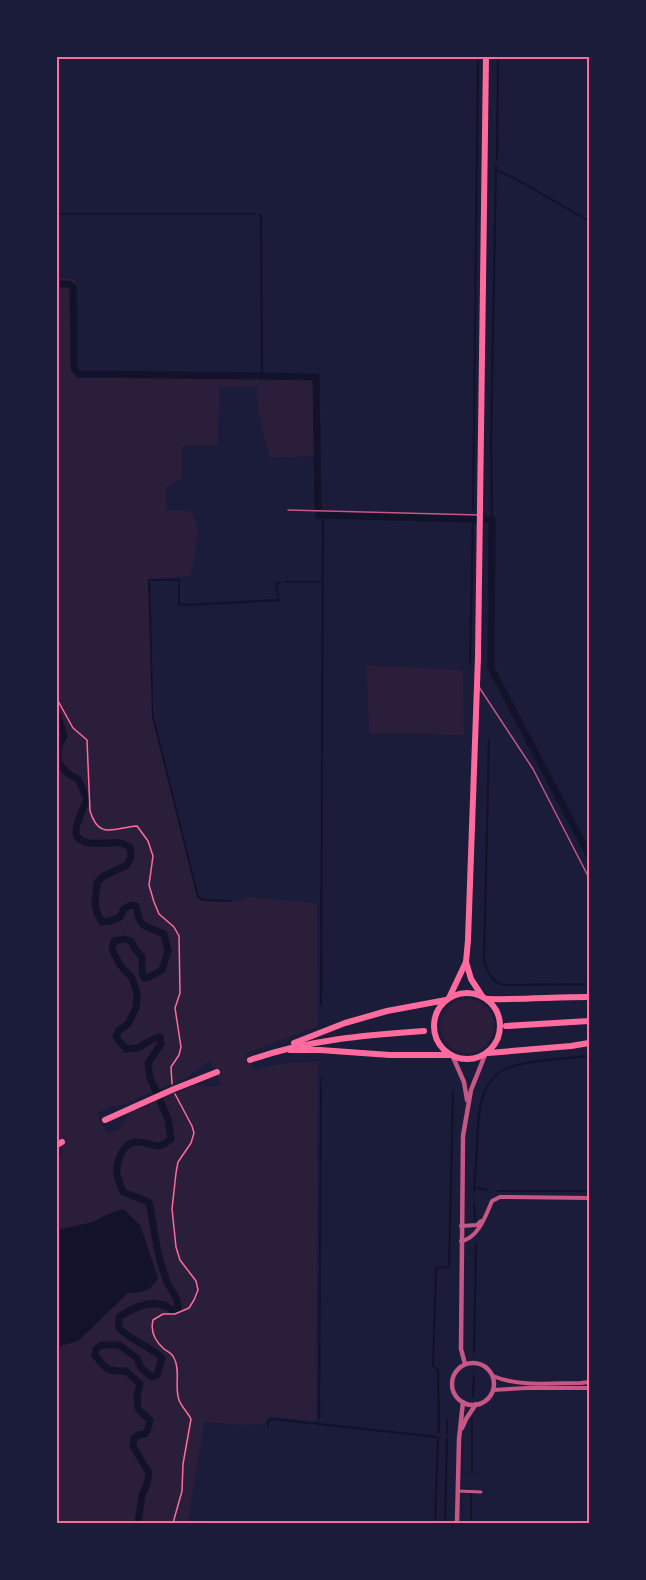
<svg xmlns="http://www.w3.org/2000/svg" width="646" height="1580" font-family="'Fira Sans',sans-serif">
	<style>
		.green { fill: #2a1e3b; fill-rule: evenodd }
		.water { fill: #12122b }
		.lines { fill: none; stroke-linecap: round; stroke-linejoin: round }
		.stream { stroke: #12122b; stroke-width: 2 }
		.canal { stroke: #12122b; stroke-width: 7 }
		.path { stroke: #ff6b9d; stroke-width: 1.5 }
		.service { stroke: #c65784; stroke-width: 1.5 }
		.pedestrian { stroke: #c65784; stroke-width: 3 }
		.minor { stroke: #c65784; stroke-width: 4 }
		.tertiary { stroke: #c65784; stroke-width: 4.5 }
		.primary { stroke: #ff6b9d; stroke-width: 6 }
		.trunk { stroke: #ff6b9d; stroke-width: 6 }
		.neatline { fill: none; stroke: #ff6b9d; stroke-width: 2 }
	</style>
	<rect width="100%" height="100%" fill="#1b1b3a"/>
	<g class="green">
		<path d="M57 277 76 279 77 378 318 375V456L271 458C263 436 257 410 257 387H219L218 445 182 446V478L175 483 166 486V510H185L193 513C201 528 194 559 191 576L149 579 156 727 199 900 239 901 248 897 317 903 318 1026 247 1053 253 1070 287 1063 318 1061 316 1421 269 1416 264 1424 244 1425 204 1422 188 1523H57V1158L63 1153 57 1142ZM210 1061 221 1084 214 1087 195 1085 130 1113 120 1128 107 1134 97 1113 108 1108 124 1104 189 1076Z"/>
		<polygon points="364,665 463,670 464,735 369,733 367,672"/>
		<circle cx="467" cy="1026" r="27"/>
	</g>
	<path class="water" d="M123 1209 140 1225 158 1278C150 1292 144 1292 128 1293L78 1341 57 1347V1230L93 1222 106 1215Z"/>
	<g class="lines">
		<g class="stream">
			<polyline points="497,160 498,61"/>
			<polyline points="497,170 516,179 589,221"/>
			<polyline points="57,214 255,214"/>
			<polyline points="259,215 261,215 262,375"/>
			<polyline points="473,510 478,57"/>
			<polyline points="492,520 491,441 496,166"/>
			<polyline points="285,582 323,582"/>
			<polyline points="470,664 473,517"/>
			<path d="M489 740 484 960C487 972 492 982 503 985L589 984"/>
			<polyline points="231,901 203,900 198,897 153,717 149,580 179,580 179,604 187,605 279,600 276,583 280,583"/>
			<polyline points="321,1005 323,515"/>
			<polyline points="321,1079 321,1085"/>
			<polyline points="474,1187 487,1190"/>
			<polyline points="498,1191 589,1191"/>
			<path d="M474 1192C475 1176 476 1161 477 1146 478 1121 477 1085 503 1070 519 1061 568 1058 589 1056"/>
			<polyline points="474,1203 475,1220"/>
			<polyline points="474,1352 476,1244"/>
			<polyline points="473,1396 474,1376"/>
			<polyline points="319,1419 321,1088"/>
			<polyline points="447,1419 447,1434"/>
			<polyline points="472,1419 472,1473"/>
			<polyline points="318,1424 438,1437 435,1523"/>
			<polyline points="268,1425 268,1421 272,1419 318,1424 318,1422"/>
			<polyline points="439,1432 438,1370 433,1366 436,1268 449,1267 453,1092"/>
			<polyline points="445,1523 447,1438"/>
			<polyline points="471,1523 471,1494"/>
		</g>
		<g class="canal">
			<polyline points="57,284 69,284 73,287 74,369 79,374 254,376"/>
			<polyline points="259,376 316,377 318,507"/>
			<polyline points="318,515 475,519"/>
			<polyline points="486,519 492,520 491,668 589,855"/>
			<path d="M57 713 64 736 58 748V762L67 773 78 779 87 799C84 806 76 824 76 830 75 850 111 841 121 843 124 844 127 846 130 847L131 857 127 865 102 877 97 883 95 903 97 913 102 922 110 921 120 917 124 909 131 905 136 906C140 930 145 925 164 934L168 951 162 970 149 977 144 978 142 972V957L135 949 131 941 124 939 114 941 112 949 120 965 132 978 137 993 136 1008 128 1024 119 1030 116 1037 126 1049 138 1048 153 1039 160 1037 161 1044 148 1063 150 1078 168 1119 171 1139C154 1153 153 1141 135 1142 123 1144 116 1162 117 1173 117 1179 121 1186 123 1192L149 1202C154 1228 157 1257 167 1282 171 1290 179 1298 178 1308L172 1310C156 1297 134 1307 119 1317V1328C130 1340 148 1345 162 1358L157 1375 152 1377 141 1368 137 1358 119 1345H102L96 1349 95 1355C105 1369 108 1372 126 1371L140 1384 137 1396 138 1409 150 1420 148 1429 145 1434 139 1435 134 1438 133 1446 149 1473 147 1484 142 1495 138 1523"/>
		</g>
		<g class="path">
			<path d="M57 699 73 728 87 740 90 811C99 840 113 828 137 826L148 841 153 856 149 885 154 902 159 914 174 927 179 936 180 993 175 1008 181 1047 179 1055 171 1067 172 1084"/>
			<path d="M173 1523 182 1491 183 1464 191 1419C188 1413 181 1406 179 1400 174 1386 181 1371 174 1358 172 1353 168 1352 164 1349 155 1341 150 1332 153 1320L163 1314H175L189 1308 194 1300 198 1290 196 1281 180 1260 176 1247 172 1209 176 1173 178 1162 191 1143 194 1133 192 1126 175 1094"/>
		</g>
		<g class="service">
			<polyline points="288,510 479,515"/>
			<polyline points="479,687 533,769 589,878"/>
		</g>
		<polyline class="pedestrian" points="458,1491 481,1492"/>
		<g class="minor">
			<polyline points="461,1226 477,1225 481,1221"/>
			<path d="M461 1241C478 1239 486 1215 492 1201L500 1197 589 1198"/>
			<path d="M493 1376C518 1387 554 1383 581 1383L589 1382"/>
			<polyline points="493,1390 526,1388 589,1388"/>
		</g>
		<g class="tertiary">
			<polyline points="453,1057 464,1082 467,1100"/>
			<circle cx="473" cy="1384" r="21"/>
			<polyline points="465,1364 461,1349 463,1136 471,1090 485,1055"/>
			<polyline points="462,1428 466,1419 476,1404"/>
			<polyline points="457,1523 459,1439 463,1402"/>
		</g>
		<g class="primary">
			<polyline points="466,962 471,979 482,996"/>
			<circle cx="467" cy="1026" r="33"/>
			<polyline points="449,998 466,962 468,940 478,657 486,57"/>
		</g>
		<g class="trunk">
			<path d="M487 999C521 1000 555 997 589 997"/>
			<polyline points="506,1026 589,1021"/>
			<polyline points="294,1043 345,1023 387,1011 446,1000"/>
			<polyline points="290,1050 320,1050 390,1055 449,1055"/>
			<polyline points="488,1053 571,1046 589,1043"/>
			<path d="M250 1060C307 1040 365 1035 424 1031"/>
			<polyline points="105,1120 174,1089 217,1072"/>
			<polyline points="57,1145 62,1142"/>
		</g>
	</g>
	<rect width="646" height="1580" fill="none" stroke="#1b1b3a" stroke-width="117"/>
	<rect x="58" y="58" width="530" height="1464" class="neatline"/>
</svg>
